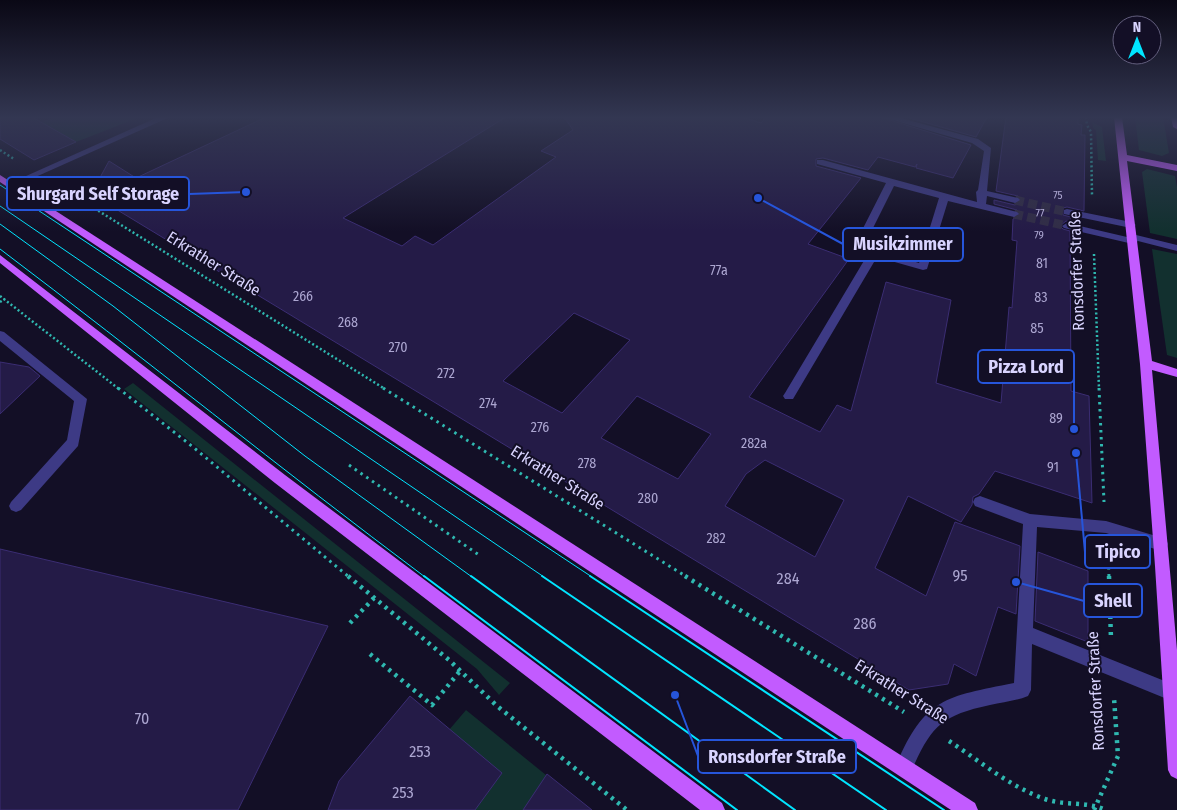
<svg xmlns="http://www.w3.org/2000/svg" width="1177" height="810" font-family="'Fira Sans Condensed',sans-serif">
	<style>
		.green { fill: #12302f }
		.building { fill: #241b47; stroke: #3b2d73; fill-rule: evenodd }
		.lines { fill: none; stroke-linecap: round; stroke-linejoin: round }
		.minor-tunnel { stroke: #312d47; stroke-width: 9; stroke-dasharray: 9 4.5; stroke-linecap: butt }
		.path-far2 { stroke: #2fb8b0; stroke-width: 2.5; stroke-dasharray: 2 2.5; stroke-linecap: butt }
		.path-far1 { stroke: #2fb8b0; stroke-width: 3; stroke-dasharray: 2.5 4.5; stroke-linecap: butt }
		.path { stroke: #2fb8b0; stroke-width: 4.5; stroke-dasharray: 3 5; stroke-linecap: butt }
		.minor { fill: #3d3a85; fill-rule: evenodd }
		.major { fill: #c25bff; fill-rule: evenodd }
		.tram-far1 { stroke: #00e5ff; stroke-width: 1 }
		.tram { stroke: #00e5ff; stroke-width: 2 }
		.labels { text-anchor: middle; stroke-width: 4; stroke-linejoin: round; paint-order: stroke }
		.far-number-label { font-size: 11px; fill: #aca6d1 }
		.number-label { font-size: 14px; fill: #aca6d1 }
		.street-label { font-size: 16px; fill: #d9d4ff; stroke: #130f26 }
		.near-number-label { font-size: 16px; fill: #aca6d1 }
		.leader { fill: none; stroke: #2655da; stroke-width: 2 }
		.callout-dot { fill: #2655da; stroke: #130f26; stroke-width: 2 }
		.callout { fill: #130f26; stroke: #2655da; stroke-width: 2 }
		.callout-label { font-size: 18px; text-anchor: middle; font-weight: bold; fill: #d9d4ff }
	</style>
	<rect width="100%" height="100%" fill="#130f26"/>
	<g class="green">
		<polygon points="54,117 140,117 76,142 51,128 9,145 0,139 0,127 12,134"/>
		<polygon points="1135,117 1163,117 1169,153 1162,156 1139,150"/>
		<polygon points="1092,122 1102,127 1106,161 1098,160 1096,130 1093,128"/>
		<polygon points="1147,169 1175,176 1177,187 1177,239 1150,233 1142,172"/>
		<polygon points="1152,249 1177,254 1177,358 1167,355"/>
		<polygon points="133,383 510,683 499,695 477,669 124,389"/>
		<polygon points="466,710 589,810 475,810 501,773 449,730"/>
	</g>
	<g class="building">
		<polygon points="0,117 32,117 76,142 34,160 0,139"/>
		<path d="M266 117H506L343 218 402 246 415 236 433 245 556 157 541 151 573 130 564 117H742L761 123 766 117H880L971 145 953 178 916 168 917 164 915 167 878 157 868 170 823 158 816 159V166L861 178 808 244 849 259 749 397 820 432 837 405 851 411 886 282 951 300 936 383 1001 403 1009 307 1012 308 1017 241 1012 240 1013 219 1021 214 1017 210 994 204V200L1015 205 1022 200 1018 196 996 191 1006 117H1078V124L1082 125 1081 135H1085L1084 211 1067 207 1063 208V215L1071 217 1070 222 1066 221 1060 226 1063 229 1070 231 1071 391 1089 396 1092 503 995 471 979 494 973 497 972 505 961 522 908 496 875 568 926 596 955 522 1020 546 1016 614 998 607 976 676 954 664 948 684 909 690 91 194 109 161 136 178ZM574 313 630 340 562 413 503 381ZM637 396 711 434 678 479 601 438ZM765 460 844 500 815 557 725 506 746 474Z"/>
		<polygon points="906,117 987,117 976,137"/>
		<polygon points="0,362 29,367 40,376 0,414"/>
		<polygon points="0,549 328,626 238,810 0,810"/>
		<polygon points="1038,552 1088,571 1088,642 1035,621"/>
		<polygon points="410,696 502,773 475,810 328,810 339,781"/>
		<polygon points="547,774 592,810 523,810"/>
	</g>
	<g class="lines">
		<g class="minor-tunnel">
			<polyline points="1015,200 1067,212"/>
			<polyline points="1014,214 1067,226"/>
		</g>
		<g class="path-far2">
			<polyline points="1086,117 1087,125 1091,132 1092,195"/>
			<polyline points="0,150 14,159"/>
			<polyline points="60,187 385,389"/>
			<polyline points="1094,254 1099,389"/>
			<polyline points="0,296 119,389"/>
			<polyline points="0,302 5,299"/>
		</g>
		<g class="path-far1">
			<polyline points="118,388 193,447 349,577"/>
			<polyline points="383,388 687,577"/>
			<polyline points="1099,388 1104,502"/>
			<polyline points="349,465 479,555"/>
			<polyline points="1108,553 1109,577"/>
		</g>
		<g class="path">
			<polyline points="348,576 449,660 497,706 627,810"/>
			<polyline points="685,576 904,712"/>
			<polyline points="1109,576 1111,639"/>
			<polyline points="350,623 374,598"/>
			<polyline points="370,654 432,705 460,671"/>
			<path d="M949 741C980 761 1010 787 1045 799 1065 806 1087 801 1106 810"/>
			<polyline points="1094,810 1118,756 1114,698"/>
		</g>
		<g class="minor">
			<polygon points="158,117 170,117 13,187 7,187 6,185"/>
			<path d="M882 117H897L978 139 991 148 987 191 1018 198 1020 200 1015 203 987 196 986 204 1017 212 1019 214 1014 217 948 201 927 269 923 270 877 257 793 399H785L783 396 785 393 868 254 853 248 886 183 817 164V160H823L977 202 976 192 978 190 984 151 972 143ZM894 186 939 198 919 263 864 246Z"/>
			<polygon points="1067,209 1131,222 1136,225 1131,228 1064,214 1064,210"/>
			<polygon points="1067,223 1127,237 1132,234 1177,245 1177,251 1138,241 1133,244 1064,228 1062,226"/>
			<polygon points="0,331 4,332 87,399 78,446 21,510 16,512 11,510 9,506 11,502 67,440 74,401 0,341"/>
			<path d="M980 496 1030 514 1106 521 1166 539 1168 544 1166 549 1161 551 1106 533 1037 527 1033 628 1177 686V698L1172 701 1032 644 1031 690 1028 696C1016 701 1003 702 990 705 939 716 931 727 910 774L904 777 898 774 895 768C924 698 944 697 1014 683L1023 524 975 506 973 502 975 498Z"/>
		</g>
		<g class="major">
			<polygon points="1114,117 1122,117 1127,155 1177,165 1177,171 1127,161 1152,361 1177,369 1177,377 1152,370 1177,650 1177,779 1171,776 1168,770 1155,566 1140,364"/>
			<polygon points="1171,117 1177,117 1177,129 1173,127"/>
			<polygon points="0,175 975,803 978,810 951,810 0,182"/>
			<polygon points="0,255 285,475 722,803 725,810 700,810 275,483 0,263"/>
		</g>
		<g class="tram-far1">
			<polyline points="0,185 592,577"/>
			<polyline points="0,206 544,577"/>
			<polyline points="0,224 113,306 305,456 472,577"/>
			<path d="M0 249C143 357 282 470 425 577"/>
		</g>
		<g class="tram">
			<polyline points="424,576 737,810"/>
			<polyline points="471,576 795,810"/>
			<polyline points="542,576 886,810"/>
			<polyline points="590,576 944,810"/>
		</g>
	</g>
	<linearGradient id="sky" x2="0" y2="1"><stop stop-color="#0a0815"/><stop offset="0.51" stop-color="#333752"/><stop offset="1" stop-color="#333752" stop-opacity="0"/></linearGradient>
	<rect width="1177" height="231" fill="url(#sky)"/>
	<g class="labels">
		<g class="far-number-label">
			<text x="1058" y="199">75</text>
			<text x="1040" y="217">77</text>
			<text x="1039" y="239">79</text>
		</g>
		<g class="number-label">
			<text x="1042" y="268">81</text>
			<text x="719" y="275">77a</text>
			<text x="303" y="301">266</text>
			<text x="1041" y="302">83</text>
			<text x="348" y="327">268</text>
			<text x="1037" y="333">85</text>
			<text x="398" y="352">270</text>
			<text x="446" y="378">272</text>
			<text x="488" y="408">274</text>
			<text x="1056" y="423">89</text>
			<text x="540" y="432">276</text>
			<text x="754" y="448">282a</text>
			<text x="587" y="468">278</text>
			<text x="1053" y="472">91</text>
			<text x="648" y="503">280</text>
			<text x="716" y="543">282</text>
		</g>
		<g class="street-label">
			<text transform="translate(214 263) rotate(32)" y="6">Erkrather Straße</text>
			<text transform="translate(1076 271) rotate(-92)" y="6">Ronsdorfer Straße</text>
			<text transform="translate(558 477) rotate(32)" y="6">Erkrather Straße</text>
			<text transform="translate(902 691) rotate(32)" y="6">Erkrather Straße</text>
			<text transform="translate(1095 691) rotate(-93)" y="6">Ronsdorfer Straße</text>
		</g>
		<g class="near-number-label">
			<text x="960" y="581">95</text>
			<text x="788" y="584">284</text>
			<text x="865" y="629">286</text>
			<text x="142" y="724">70</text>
			<text x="420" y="757">253</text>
			<text x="403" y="798">253</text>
		</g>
	</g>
	<path class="leader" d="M246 192L189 194M758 198L843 244M1074 429L1074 367M1076 453L1085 552M1016 582L1084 601M675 695L698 756"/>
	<g class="callout-dot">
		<circle cx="246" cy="192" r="5"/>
		<circle cx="758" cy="198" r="5"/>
		<circle cx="1074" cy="429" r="5"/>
		<circle cx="1076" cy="453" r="5"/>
		<circle cx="1016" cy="582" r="5"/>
		<circle cx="675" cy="695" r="5"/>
	</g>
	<g class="callout">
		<rect x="7" y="177" width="182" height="33" rx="5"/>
		<rect x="843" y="228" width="120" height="33" rx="5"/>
		<rect x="978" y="350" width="96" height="33" rx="5"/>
		<rect x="1085" y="535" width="65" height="33" rx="5"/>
		<rect x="1084" y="584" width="58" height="33" rx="5"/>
		<rect x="698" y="740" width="158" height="33" rx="5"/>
	</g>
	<g class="callout-label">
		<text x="98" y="200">Shurgard Self Storage</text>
		<text x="903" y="250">Musikzimmer</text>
		<text x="1026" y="373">Pizza Lord</text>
		<text x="1118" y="558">Tipico</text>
		<text x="1113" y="607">Shell</text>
		<text x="777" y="763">Ronsdorfer Straße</text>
	</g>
	<g transform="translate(1137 40)"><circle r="24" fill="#130f26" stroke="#625e7d"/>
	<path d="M0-4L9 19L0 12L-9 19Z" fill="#00e5ff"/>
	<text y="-8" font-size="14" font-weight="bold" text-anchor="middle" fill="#d9d4ff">N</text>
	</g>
</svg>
